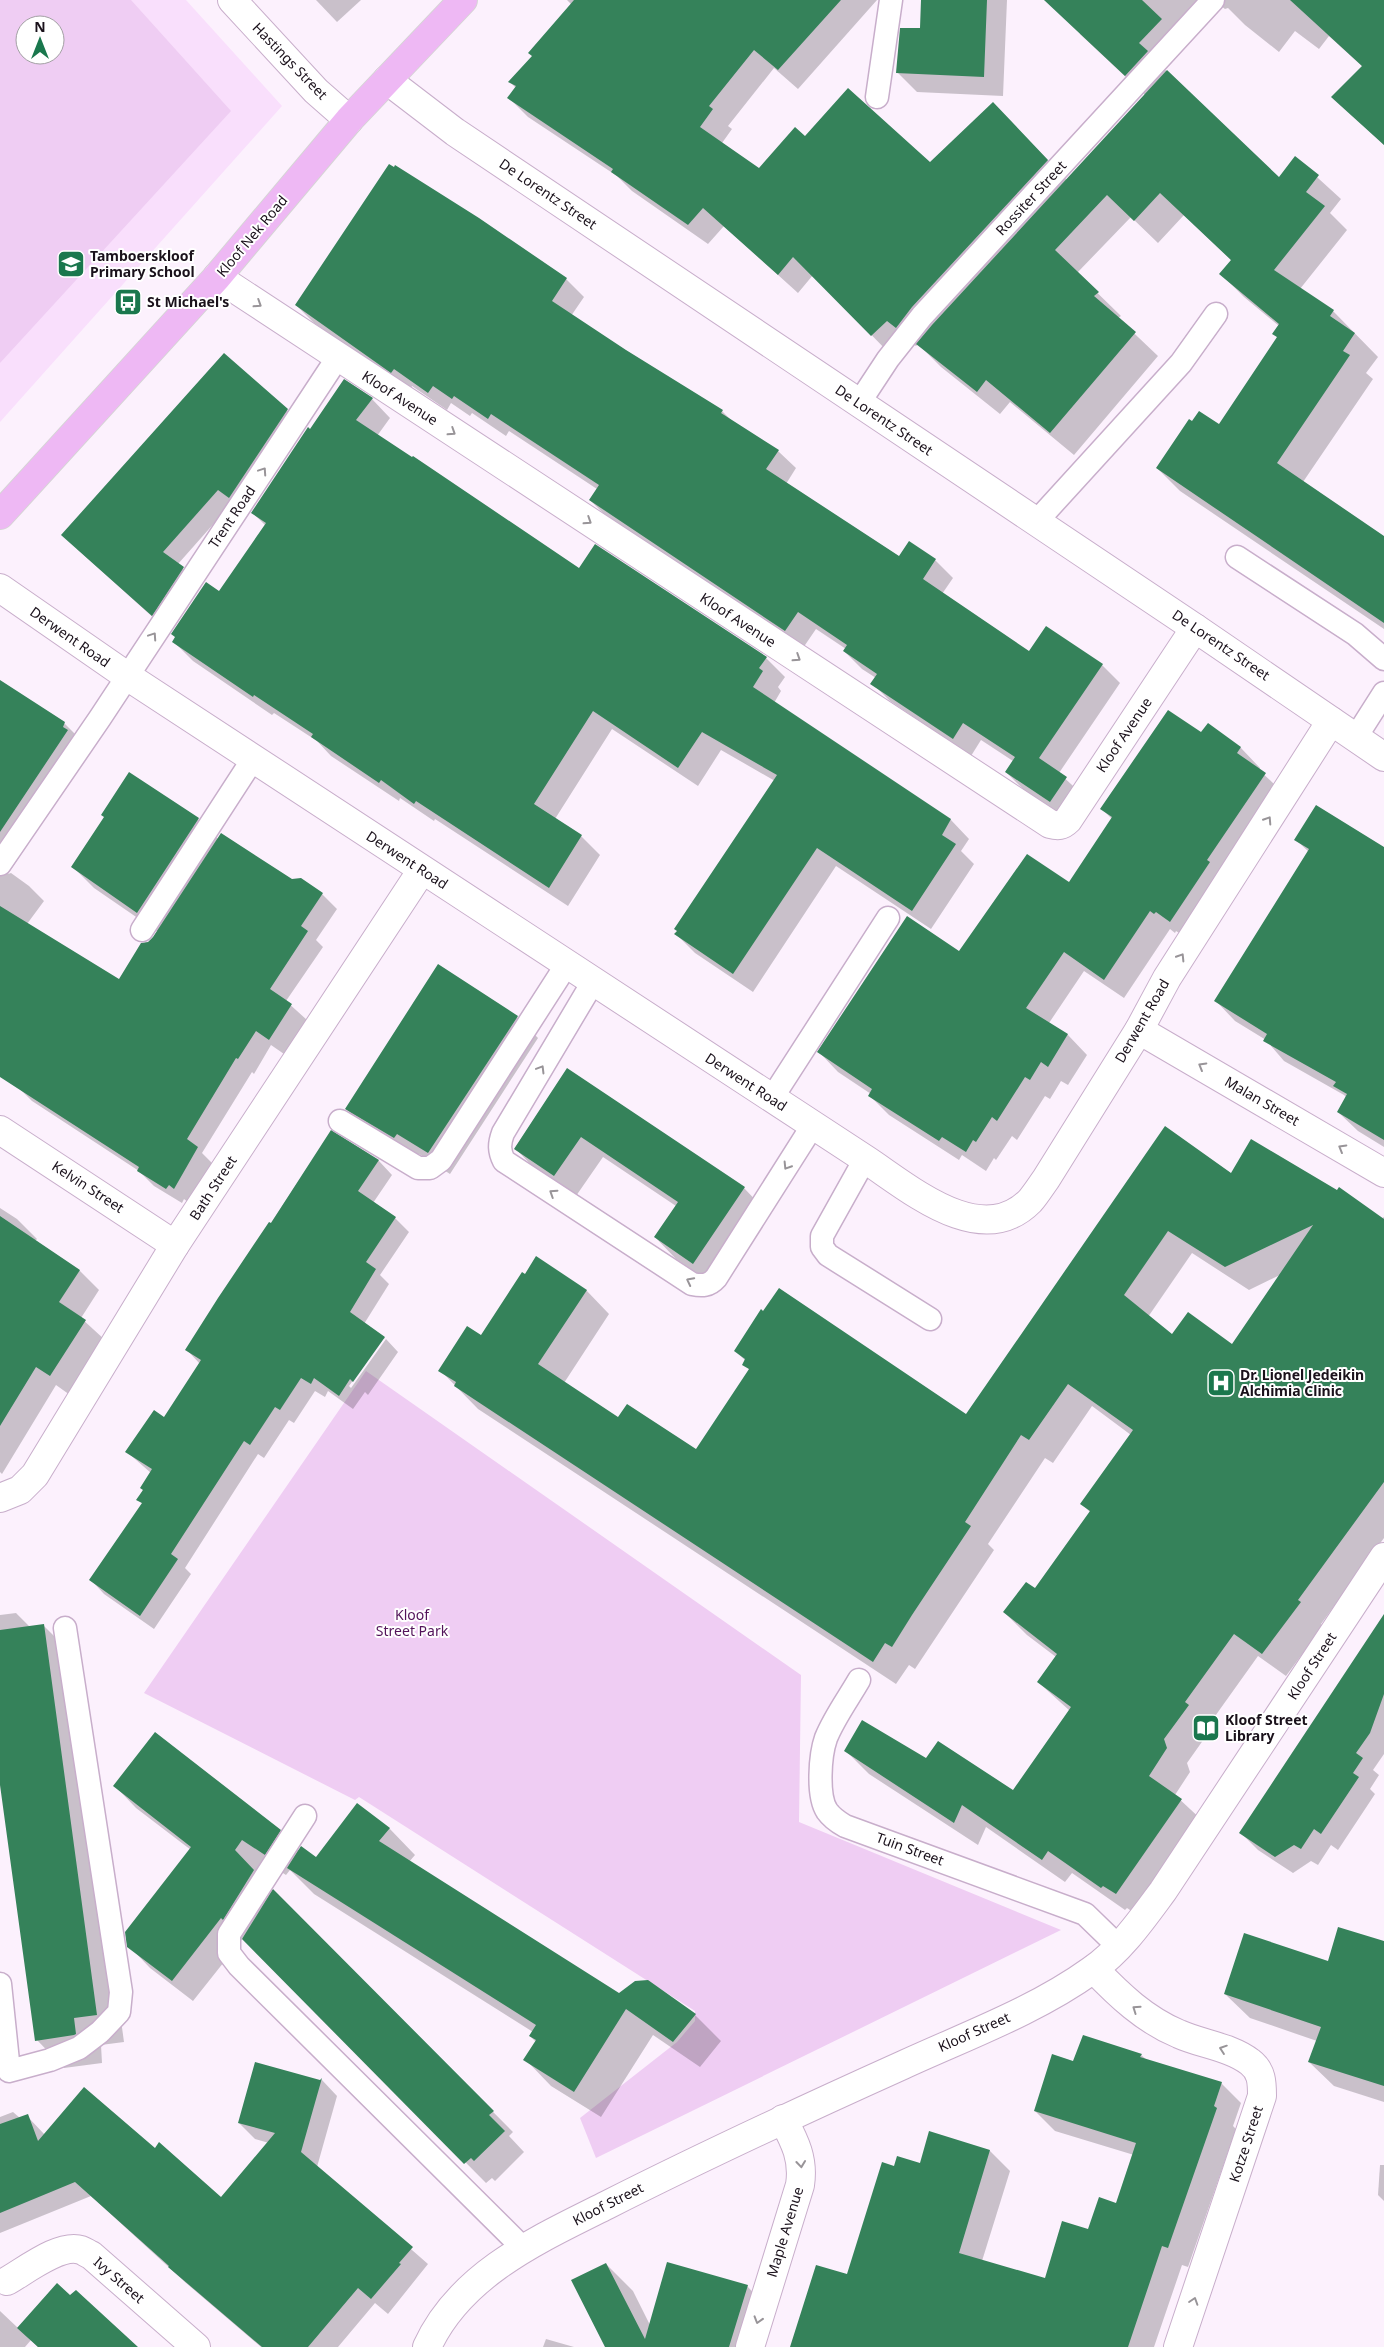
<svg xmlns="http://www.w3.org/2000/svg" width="1384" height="2347" font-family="'Noto Sans',sans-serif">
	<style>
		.built { fill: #f9dffc; fill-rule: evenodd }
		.green { fill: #efcdf3; fill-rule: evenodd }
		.shadow { fill: #0003; fill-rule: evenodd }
		.building { fill: #35825a; fill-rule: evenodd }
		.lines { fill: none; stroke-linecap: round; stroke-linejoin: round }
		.lane-casing { stroke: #c8aecb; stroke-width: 25 }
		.street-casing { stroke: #c8aecb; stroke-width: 30 }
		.secondary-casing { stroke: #c8aecb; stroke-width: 30 }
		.primary-casing { stroke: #d6d4d6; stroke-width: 30 }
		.lane { stroke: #fff; stroke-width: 22 }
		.street { stroke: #fff; stroke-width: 28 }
		.secondary { stroke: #fff; stroke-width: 28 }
		.primary { stroke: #eeb8f4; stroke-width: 28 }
		.oneway { stroke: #989498 }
		.labels { text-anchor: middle; stroke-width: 4; stroke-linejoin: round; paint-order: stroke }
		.street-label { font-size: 14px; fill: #1a111b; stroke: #fff }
		.poi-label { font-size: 14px; font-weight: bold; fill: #1a111b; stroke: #fff; text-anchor: start }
		.park-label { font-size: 14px; fill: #53145a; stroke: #fff }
	</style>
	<rect width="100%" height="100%" fill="#fcf1fd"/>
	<path class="built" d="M0 0H186L282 106 0 422ZM25 25H55V55H25Z"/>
	<g class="green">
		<path d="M0 0H131L231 111 0 363ZM25 25H55V55H25Z"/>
		<polygon points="366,1371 801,1675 799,1822 1061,1930 596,2158 580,2118 677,2042 695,2021 695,2011 359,1797 355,1800 144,1693"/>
	</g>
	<g class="shadow">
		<polygon points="316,0 361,0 337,22"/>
		<polygon points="567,0 877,0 798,89 774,68 728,126 732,129 722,143 759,169 805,138 930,164 1012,123 1067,180 1145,95 1080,34 1075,0 1384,0 1384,145 1333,97 1363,67 1329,36 1319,49 1295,31 1279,52 1245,25 1228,8 1225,9 1216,2 1158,63 1279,179 1296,158 1341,199 1330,213 1347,230 1300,289 1333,311 1378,357 1366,373 1373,379 1303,482 1384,537 1384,629 1180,491 1157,468 1219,426 1278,338 1274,334 1279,326 1244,297 1221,274 1232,261 1184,215 1158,243 1131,217 1077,273 1121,316 1118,318 1158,356 1074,455 1010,402 1000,414 941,367 918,344 916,346 907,340 891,355 813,275 798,293 724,226 708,244 632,191 617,176 528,117 509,98 516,88 510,82 533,56 572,5"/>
		<polygon points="922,0 1007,0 1003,96 917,92 898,73 921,30"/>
		<polygon points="566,279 584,297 571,316 722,411 733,422 778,451 796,468 786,484 900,557 935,560 953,578 942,594 1030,653 1102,665 1120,683 1059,773 1084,796 1068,819 1024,790 1006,772 1013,761 981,740 971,756 890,701 872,683 876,678 862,669 844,651 846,649 816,629 803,648 608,518 590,500 597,489 509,431 506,436 472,413 470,416 451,403 447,410 412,386 410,390 314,323 296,305"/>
		<polygon points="372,399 390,418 377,436 580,570 766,658 785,677 778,687 781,691 774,703 951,820 969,839 961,851 974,864 931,929 836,866 753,992 695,953 676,934 775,781 721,750 698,786 612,729 555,819 581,836 600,855 568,906 435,819 434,821 400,798 399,801 331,756 317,741 274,713 272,715 193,661 174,642 220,593 266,526 253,513 310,430"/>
		<polygon points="287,410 302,424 178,564 198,582 166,629 77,549"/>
		<polygon points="0,682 64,723 86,745 89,752 8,874 11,873 29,886 44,901 27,924 119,981 158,932 94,888 73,867 198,819 218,839 291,880 322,894 337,909 316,940 323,947 286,1001 307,1020 284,1054 271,1045 254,1074 252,1072 202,1153 212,1163 189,1203 184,1199 182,1203 154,1186 139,1171 32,1101 17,1086 0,1061"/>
		<polygon points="1208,725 1241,748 1260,768 1259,770 1285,794 1190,940 1176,931 1175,933 1170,929 1124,998 1084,971 1049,1023 1068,1035 1087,1055 1068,1085 1061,1081 1050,1099 1045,1096 1017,1140 1012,1136 996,1160 994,1158 986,1171 962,1155 959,1160 889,1115 869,1095 871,1094 838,1072 819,1052 960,953 1069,884 1112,819 1102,809 1201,734"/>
		<polygon points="1296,840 1384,849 1384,1147 1358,1131 1338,1112 1346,1097 1344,1095 1284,1061 1266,1040 1235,1021 1216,1001 1309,852"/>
		<polygon points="517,1017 538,1038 450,1174 419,1154 416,1159 367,1130 346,1109"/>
		<polygon points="567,1070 744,1188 765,1210 715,1285 676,1259 655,1237 676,1206 603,1157 576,1196 536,1170 515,1148"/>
		<path d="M1165 1128 1232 1174 1381 1219 1384 1217V1538L1321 1624 1323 1626 1286 1676 1258 1656 1208 1726 1211 1729 1187 1763 1190 1772 1175 1795 1205 1823 1139 1916 1127 1908 1125 1910 1072 1873 1065 1882 986 1827 978 1845 869 1774 846 1751 927 1760 1014 1792 1070 1711 1038 1682 1056 1657 1027 1635 1004 1612 1035 1590 1091 1513 1082 1504 1131 1435 1092 1406 1053 1463 1045 1458 988 1544 994 1550 915 1669 909 1665 896 1684 478 1409 440 1370 481 1337 586 1290 609 1314 564 1383 619 1419 697 1451 750 1370 744 1364 746 1361 735 1351 967 1415ZM1192 1253 1249 1290 1280 1275 1232 1345 1172 1336 1148 1317Z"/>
		<polygon points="331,1132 379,1161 392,1175 373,1203 395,1218 409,1232 380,1275 389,1284 364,1324 385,1339 383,1339 349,1386 351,1388 386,1339 398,1352 368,1395 365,1392 353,1409 328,1391 325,1397 315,1391 294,1423 289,1420 264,1458 258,1454 185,1568 191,1574 154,1629 104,1594 91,1580 143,1504 138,1500 151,1473 127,1452 164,1418 200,1364 187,1350"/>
		<polygon points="0,1208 17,1219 37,1239 35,1241 80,1271 99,1290 81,1318 105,1340 70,1395 56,1385 2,1474 0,1472"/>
		<polygon points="16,1613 30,1627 43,1625 71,1653 124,2042 101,2045 102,2063 64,2068 37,2040 0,1776 0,1615"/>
		<polygon points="1384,1633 1384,1754 1373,1770 1379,1775 1370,1789 1375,1794 1338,1850 1331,1845 1318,1865 1311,1861 1293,1873 1258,1850 1241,1833"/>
		<polygon points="115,1786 280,1831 300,1851 316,1859 389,1828 415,1855 409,1862 619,1994 695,2015 721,2041 700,2067 653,2035 601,2117 551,2086 525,2059 536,2042 530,2036 533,2032 314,1894 290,1870 286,1875 264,1861 255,1872 513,2132 509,2136 524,2152 495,2181 492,2178 486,2183 243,1938 193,2001 150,1968 129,1946 191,1850 136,1808"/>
		<polygon points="1384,1942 1384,2102 1334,2086 1309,2062 1317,2041 1250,2018 1225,1994 1328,1962"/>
		<polygon points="1141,2055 1147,2060 1221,2083 1241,2103 1233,2126 1236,2129 1188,2267 1182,2265 1154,2347 792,2347 848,2276 895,2168 920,2165 930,2133 990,2151 1010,2171 982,2261 1046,2280 1089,2231 1116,2205 1134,2155 1055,2131 1035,2111 1074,2062"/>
		<polygon points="322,2080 337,2096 317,2167 428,2264 388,2314 375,2303 338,2347 261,2347 186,2283 91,2196 0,2233 0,2117 13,2112 20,2118 27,2116 45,2135 155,2150 222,2198 269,2143 255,2139 239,2123"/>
		<polygon points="1380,2165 1384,2165 1384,2201 1378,2195"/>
		<polygon points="606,2264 633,2291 661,2347 606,2347"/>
		<polygon points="747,2286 761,2301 748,2347 696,2347"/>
		<polygon points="70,2297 135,2347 38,2347 31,2340 25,2347 0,2347 0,2311 18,2328"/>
		<polygon points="546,2339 574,2347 543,2347"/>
	</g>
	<g class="building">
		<polygon points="574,0 841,0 778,70 754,50 709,106 713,109 700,127 759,168 795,127 805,136 848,88 930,162 993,102 1048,160 912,307 896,328 887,321 871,336 793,257 778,275 703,208 688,225 611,172 613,169 507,98 516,86 508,82 532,56 528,53"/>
		<polygon points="921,0 987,0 984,77 896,73 900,28 920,28"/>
		<polygon points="1044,0 1142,0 1162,19 1139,43 1148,51 1125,76"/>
		<polygon points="1290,0 1384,0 1384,145 1331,97 1362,66"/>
		<polygon points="1167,70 1279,177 1295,156 1319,175 1306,192 1325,206 1274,270 1334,310 1330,316 1355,333 1343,351 1350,355 1277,463 1384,536 1384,623 1156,468 1189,419 1192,421 1199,411 1219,424 1277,337 1272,334 1279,324 1219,274 1231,260 1160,193 1134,221 1107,195 1055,250 1099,292 1094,296 1136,332 1050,433 986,380 977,392 916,344 932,325"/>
		<polygon points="389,164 394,167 395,165 479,218 567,278 552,301 626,350 723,410 721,413 779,450 766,469 899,556 909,541 936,559 923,579 1029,651 1046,626 1103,664 1039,758 1067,777 1050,802 1005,772 1015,757 963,723 953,739 870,684 877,674 843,651 847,645 798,612 785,631 589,500 599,485 491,414 488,419 454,396 452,399 433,386 428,393 394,369 391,373 295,305"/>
		<polygon points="224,353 288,409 229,498 218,490 163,552 184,567 152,616 61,535"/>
		<polygon points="344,379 373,398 356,420 412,457 413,456 579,568 595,544 767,657 759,668 763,671 753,687 951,819 942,835 956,844 912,911 817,848 733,974 674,934 677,931 674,929 777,775 702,732 678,768 593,711 534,804 582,835 549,888 416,801 414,804 381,780 379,783 311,737 313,734 254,695 253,697 172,642 175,637 171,634 206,582 219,591 266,523 251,513 308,427 310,429"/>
		<polygon points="0,680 65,722 63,727 68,730 0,832"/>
		<polygon points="1168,710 1201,732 1208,723 1241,747 1237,753 1266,773 1207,860 1210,862 1170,922 1156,912 1154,914 1150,911 1104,980 1064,952 1026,1008 1068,1034 1048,1067 1041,1062 1030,1080 1025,1077 997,1121 992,1117 976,1142 973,1140 966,1152 942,1137 939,1141 868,1096 872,1089 817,1052 907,916 959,951 1027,854 1069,882 1112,817 1100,809"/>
		<polygon points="129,772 199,818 137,913 71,867 104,817 101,815"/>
		<polygon points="1316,805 1384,847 1384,1140 1337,1112 1347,1094 1333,1086 1336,1082 1263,1041 1267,1034 1214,1001 1309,849 1294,840"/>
		<polygon points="221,833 292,879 301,878 323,893 301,926 308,931 270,989 292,1004 269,1040 256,1031 238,1059 236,1058 187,1139 198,1147 174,1189 169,1185 166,1189 137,1171 139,1167 0,1077 0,906 119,979 141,943 148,942 153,937"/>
		<polygon points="438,964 518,1016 428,1153 397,1134 394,1138 345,1109"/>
		<polygon points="567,1068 745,1187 693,1264 654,1237 678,1202 581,1137 554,1176 514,1149"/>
		<path d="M1165 1126 1231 1173 1251 1139 1337 1190 1339 1187 1384 1219V1482L1298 1600 1301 1602 1262 1654 1234 1634 1185 1702 1189 1705 1164 1739 1167 1748 1149 1776 1182 1799 1116 1894 1103 1886 1101 1888 1048 1851 1042 1860 962 1805 954 1823 844 1751 862 1720 926 1758 938 1741 1013 1790 1071 1707 1037 1682 1057 1654 1003 1612 1026 1582 1035 1588 1090 1511 1080 1504 1133 1430 1068 1384 1029 1440 1021 1435 965 1522 971 1526 912 1615 892 1647 885 1643 873 1662 454 1386 456 1382 438 1371 467 1326 481 1335 522 1272 525 1274 536 1256 587 1290 538 1364 618 1417 627 1404 696 1449 749 1369 742 1365 745 1359 734 1351 761 1309 763 1311 779 1288 966 1414ZM1313 1225 1232 1344 1188 1312 1172 1334 1124 1295 1168 1231 1225 1267Z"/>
		<polygon points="331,1130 379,1160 358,1191 396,1217 366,1262 376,1269 350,1312 385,1337 353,1382 350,1379 339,1396 314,1378 311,1384 301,1378 280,1410 275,1407 250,1445 244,1441 171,1554 178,1559 140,1616 89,1580 142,1503 136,1500 143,1490 140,1488 152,1469 125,1452 154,1410 164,1417 201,1360 185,1350 218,1298 269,1222 271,1223"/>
		<polygon points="0,1216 80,1270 59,1302 86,1320 50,1376 36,1367 0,1426"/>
		<polygon points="1384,1614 1384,1694 1370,1733 1356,1753 1363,1758 1353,1773 1359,1777 1321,1834 1314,1829 1301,1849 1294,1845 1275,1857 1239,1833"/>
		<polygon points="44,1624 97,2015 74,2018 76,2034 74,2035 35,2041 0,1785 0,1630"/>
		<polygon points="155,1732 281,1830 265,1855 242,1840 235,1850 254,1870 223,1920 221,1918 172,1981 127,1947 125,1932 191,1847 113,1786"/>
		<polygon points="357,1803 390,1828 379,1841 619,1993 635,1981 648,1980 696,2014 673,2042 626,2009 574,2092 523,2060 536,2040 529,2036 536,2025 287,1868 301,1846 316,1857"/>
		<polygon points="273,1889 494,2111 489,2115 505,2131 474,2161 471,2158 464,2164 242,1939"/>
		<polygon points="1338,1927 1384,1941 1384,2086 1308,2062 1321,2027 1224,1994 1244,1933 1328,1961"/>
		<polygon points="1083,2035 1142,2054 1140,2057 1222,2082 1214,2106 1217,2108 1168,2248 1162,2246 1128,2347 790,2347 816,2265 847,2274 882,2162 894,2166 897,2156 920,2163 929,2131 990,2150 959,2253 1045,2278 1062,2221 1088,2229 1099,2197 1116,2203 1136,2143 1034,2111 1052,2054 1073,2061"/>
		<polygon points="255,2062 320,2080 322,2078 301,2152 413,2247 399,2263 401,2264 371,2299 358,2288 308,2347 262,2347 168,2267 169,2266 75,2182 0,2213 0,2124 28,2114 38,2141 84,2087 155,2148 159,2142 221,2197 275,2133 238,2123"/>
		<polygon points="667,2262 748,2285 729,2347 605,2347 571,2280 606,2263 645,2339"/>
		<polygon points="57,2283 70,2295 76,2290 138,2347 38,2347 17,2328"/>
	</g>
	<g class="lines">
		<g class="lane-casing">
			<g id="lane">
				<polyline points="877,97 891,0"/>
				<polyline points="859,403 888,359 922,316 1213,0"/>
				<polyline points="1036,522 1181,363 1216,314"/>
				<polyline points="1237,557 1355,634 1384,659"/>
				<polyline points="1356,737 1384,693"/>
				<polyline points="0,864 100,718 338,357"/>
				<polyline points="142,930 253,759"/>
				<path d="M593 982 503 1133C499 1144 499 1151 504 1161L692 1284C702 1286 709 1286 716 1278L813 1125"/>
				<polyline points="772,1098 888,918"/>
				<polyline points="340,1121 418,1168 430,1168 441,1160 567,964"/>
				<polyline points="865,1159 822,1236 822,1247 828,1255 930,1319"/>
				<path d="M859 1680C848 1699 834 1718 826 1738 820 1755 817 1796 827 1811 832 1818 838 1822 845 1826L1085 1914 1118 1946"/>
				<polyline points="305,1816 229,1934 229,1953 239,1966 524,2249"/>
				<polyline points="0,1984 9,2071 50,2060 79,2048 100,2032 119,2012 121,1992 65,1628"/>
			</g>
		</g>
		<g class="street-casing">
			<g id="street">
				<polyline points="232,0 316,91 349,120"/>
				<polyline points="387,80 455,132 1195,628 1384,757"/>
				<path d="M217 277 1050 824C1058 826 1062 826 1068 820L1195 628"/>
				<path d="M0 588 127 676 865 1159C908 1187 980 1251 1030 1201 1036 1194 1041 1186 1046 1179L1139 1030 1167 978 1331 721"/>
				<polyline points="1139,1030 1384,1173"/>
				<polyline points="0,1130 175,1245"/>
				<polyline points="0,1498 20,1490 35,1475 175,1245 422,870"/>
				<path d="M1094 1969C1119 1995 1145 2020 1179 2034 1201 2044 1231 2047 1250 2062 1262 2071 1262 2083 1262 2096L1178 2347"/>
				<path d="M7 2281C25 2271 60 2243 81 2250 84 2251 88 2254 91 2255L196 2347"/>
				<path d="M750 2347 800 2185C804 2159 795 2142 783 2119"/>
			</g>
		</g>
		<g class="secondary-casing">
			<path id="secondary" d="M427 2347C460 2274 539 2239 607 2205 704 2156 803 2110 903 2065 966 2036 1035 2011 1092 1970 1121 1950 1143 1918 1163 1891L1384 1557"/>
		</g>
		<g class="primary-casing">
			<polyline id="primary" points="0,515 217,277 349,120 463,0"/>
		</g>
		<use href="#lane" class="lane"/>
		<use href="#street" class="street"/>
		<use href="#secondary" class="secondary"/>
		<use href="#primary" class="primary"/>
	</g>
	<defs><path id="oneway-chevron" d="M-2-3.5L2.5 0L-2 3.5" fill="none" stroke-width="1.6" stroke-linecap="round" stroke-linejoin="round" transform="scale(1.25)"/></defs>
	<g class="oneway">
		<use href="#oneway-chevron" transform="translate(258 304) rotate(33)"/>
		<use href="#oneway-chevron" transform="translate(452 432) rotate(33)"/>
		<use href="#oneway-chevron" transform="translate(263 471) rotate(-56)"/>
		<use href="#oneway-chevron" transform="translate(588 521) rotate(33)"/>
		<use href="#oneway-chevron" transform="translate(153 636) rotate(-56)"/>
		<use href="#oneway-chevron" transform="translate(797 658) rotate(33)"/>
		<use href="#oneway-chevron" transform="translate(1268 820) rotate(-57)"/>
		<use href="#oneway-chevron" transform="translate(1181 957) rotate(-58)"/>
		<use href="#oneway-chevron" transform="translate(1202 1066) rotate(-150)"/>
		<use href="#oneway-chevron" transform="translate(541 1069) rotate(-59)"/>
		<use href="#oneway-chevron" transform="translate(1342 1148) rotate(-150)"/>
		<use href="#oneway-chevron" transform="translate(787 1166) rotate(122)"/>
		<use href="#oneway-chevron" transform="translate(553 1193) rotate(-147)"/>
		<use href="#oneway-chevron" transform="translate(690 1281) rotate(-153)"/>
		<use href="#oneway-chevron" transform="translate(1136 2009) rotate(-145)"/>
		<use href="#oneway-chevron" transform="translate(1223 2049) rotate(-161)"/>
		<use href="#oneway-chevron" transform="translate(801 2164) rotate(84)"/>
		<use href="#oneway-chevron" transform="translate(1194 2301) rotate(-72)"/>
		<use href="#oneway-chevron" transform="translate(758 2320) rotate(107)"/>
	</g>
	<defs>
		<g id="school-square" transform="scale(1.4375)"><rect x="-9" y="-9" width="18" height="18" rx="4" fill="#1a774d" stroke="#fff"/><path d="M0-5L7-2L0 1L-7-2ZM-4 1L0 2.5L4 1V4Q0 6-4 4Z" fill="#fff"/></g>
		<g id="bus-square" transform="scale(1.4375)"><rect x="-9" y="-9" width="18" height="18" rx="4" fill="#1a774d" stroke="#fff"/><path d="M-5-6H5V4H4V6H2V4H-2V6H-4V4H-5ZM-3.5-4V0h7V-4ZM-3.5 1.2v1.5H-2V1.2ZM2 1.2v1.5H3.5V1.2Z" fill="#fff"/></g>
		<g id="hospital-square" transform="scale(1.4375)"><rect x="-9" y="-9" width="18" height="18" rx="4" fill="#1a774d" stroke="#fff"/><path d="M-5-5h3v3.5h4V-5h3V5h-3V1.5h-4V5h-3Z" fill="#fff"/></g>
		<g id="library-square" transform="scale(1.4375)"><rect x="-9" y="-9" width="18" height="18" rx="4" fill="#1a774d" stroke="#fff"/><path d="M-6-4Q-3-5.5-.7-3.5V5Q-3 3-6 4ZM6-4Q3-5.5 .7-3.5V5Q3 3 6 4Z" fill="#fff"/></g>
	</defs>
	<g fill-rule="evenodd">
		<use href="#school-square" x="71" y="264"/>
		<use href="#bus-square" x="128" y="302"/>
		<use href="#hospital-square" x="1221" y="1383"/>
		<use href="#library-square" x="1206" y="1728"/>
	</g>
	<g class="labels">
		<g class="street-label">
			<text transform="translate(290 61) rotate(46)" y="5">Hastings Street</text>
			<text transform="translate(548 194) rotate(34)" y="5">De Lorentz Street</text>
			<text transform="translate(1031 198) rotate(-47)" y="5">Rossiter Street</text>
			<text transform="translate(252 236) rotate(-50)" y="5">Kloof Nek Road</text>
			<text transform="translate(400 398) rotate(33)" y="5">Kloof Avenue</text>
			<text transform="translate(884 420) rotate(34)" y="5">De Lorentz Street</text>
			<text transform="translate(232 517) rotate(-56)" y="5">Trent Road</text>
			<text transform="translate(738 620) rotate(33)" y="5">Kloof Avenue</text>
			<text transform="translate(70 637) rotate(35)" y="5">Derwent Road</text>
			<text transform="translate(1221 645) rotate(34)" y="5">De Lorentz Street</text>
			<text transform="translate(1124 735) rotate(-56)" y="5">Kloof Avenue</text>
			<text transform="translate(407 860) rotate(33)" y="5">Derwent Road</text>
			<text transform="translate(1142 1021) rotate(-60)" y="5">Derwent Road</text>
			<text transform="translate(746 1082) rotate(33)" y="5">Derwent Road</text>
			<text transform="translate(1262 1101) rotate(30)" y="5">Malan Street</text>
			<text transform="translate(88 1187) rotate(33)" y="5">Kelvin Street</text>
			<text transform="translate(213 1188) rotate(-57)" y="5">Bath Street</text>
			<text transform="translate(1312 1666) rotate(-57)" y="5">Kloof Street</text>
			<text transform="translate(910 1849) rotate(20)" y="5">Tuin Street</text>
			<text transform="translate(974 2032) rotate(-24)" y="5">Kloof Street</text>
			<text transform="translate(1246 2144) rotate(-72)" y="5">Kotze Street</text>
			<text transform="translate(608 2204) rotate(-27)" y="5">Kloof Street</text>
			<text transform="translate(785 2232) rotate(-73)" y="5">Maple Avenue</text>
			<text transform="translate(119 2280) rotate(41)" y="5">Ivy Street</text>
		</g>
		<g class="poi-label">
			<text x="90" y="261">Tamboerskloof<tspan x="90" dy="16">Primary School</tspan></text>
			<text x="147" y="307">St Michael's</text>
			<text x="1240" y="1380">Dr. Lionel Jedeikin<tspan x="1240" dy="16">Alchimia Clinic</tspan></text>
			<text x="1225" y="1725">Kloof Street<tspan x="1225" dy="16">Library</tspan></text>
		</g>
		<g class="park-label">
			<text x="412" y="1620">Kloof<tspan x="412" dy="16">Street Park</tspan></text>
		</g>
	</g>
	<g transform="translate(40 40)"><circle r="24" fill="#ffffff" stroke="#a3a0a4"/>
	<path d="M0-4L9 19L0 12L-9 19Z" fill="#1a774d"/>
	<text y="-8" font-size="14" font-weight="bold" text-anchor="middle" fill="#1a111b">N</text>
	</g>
</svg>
